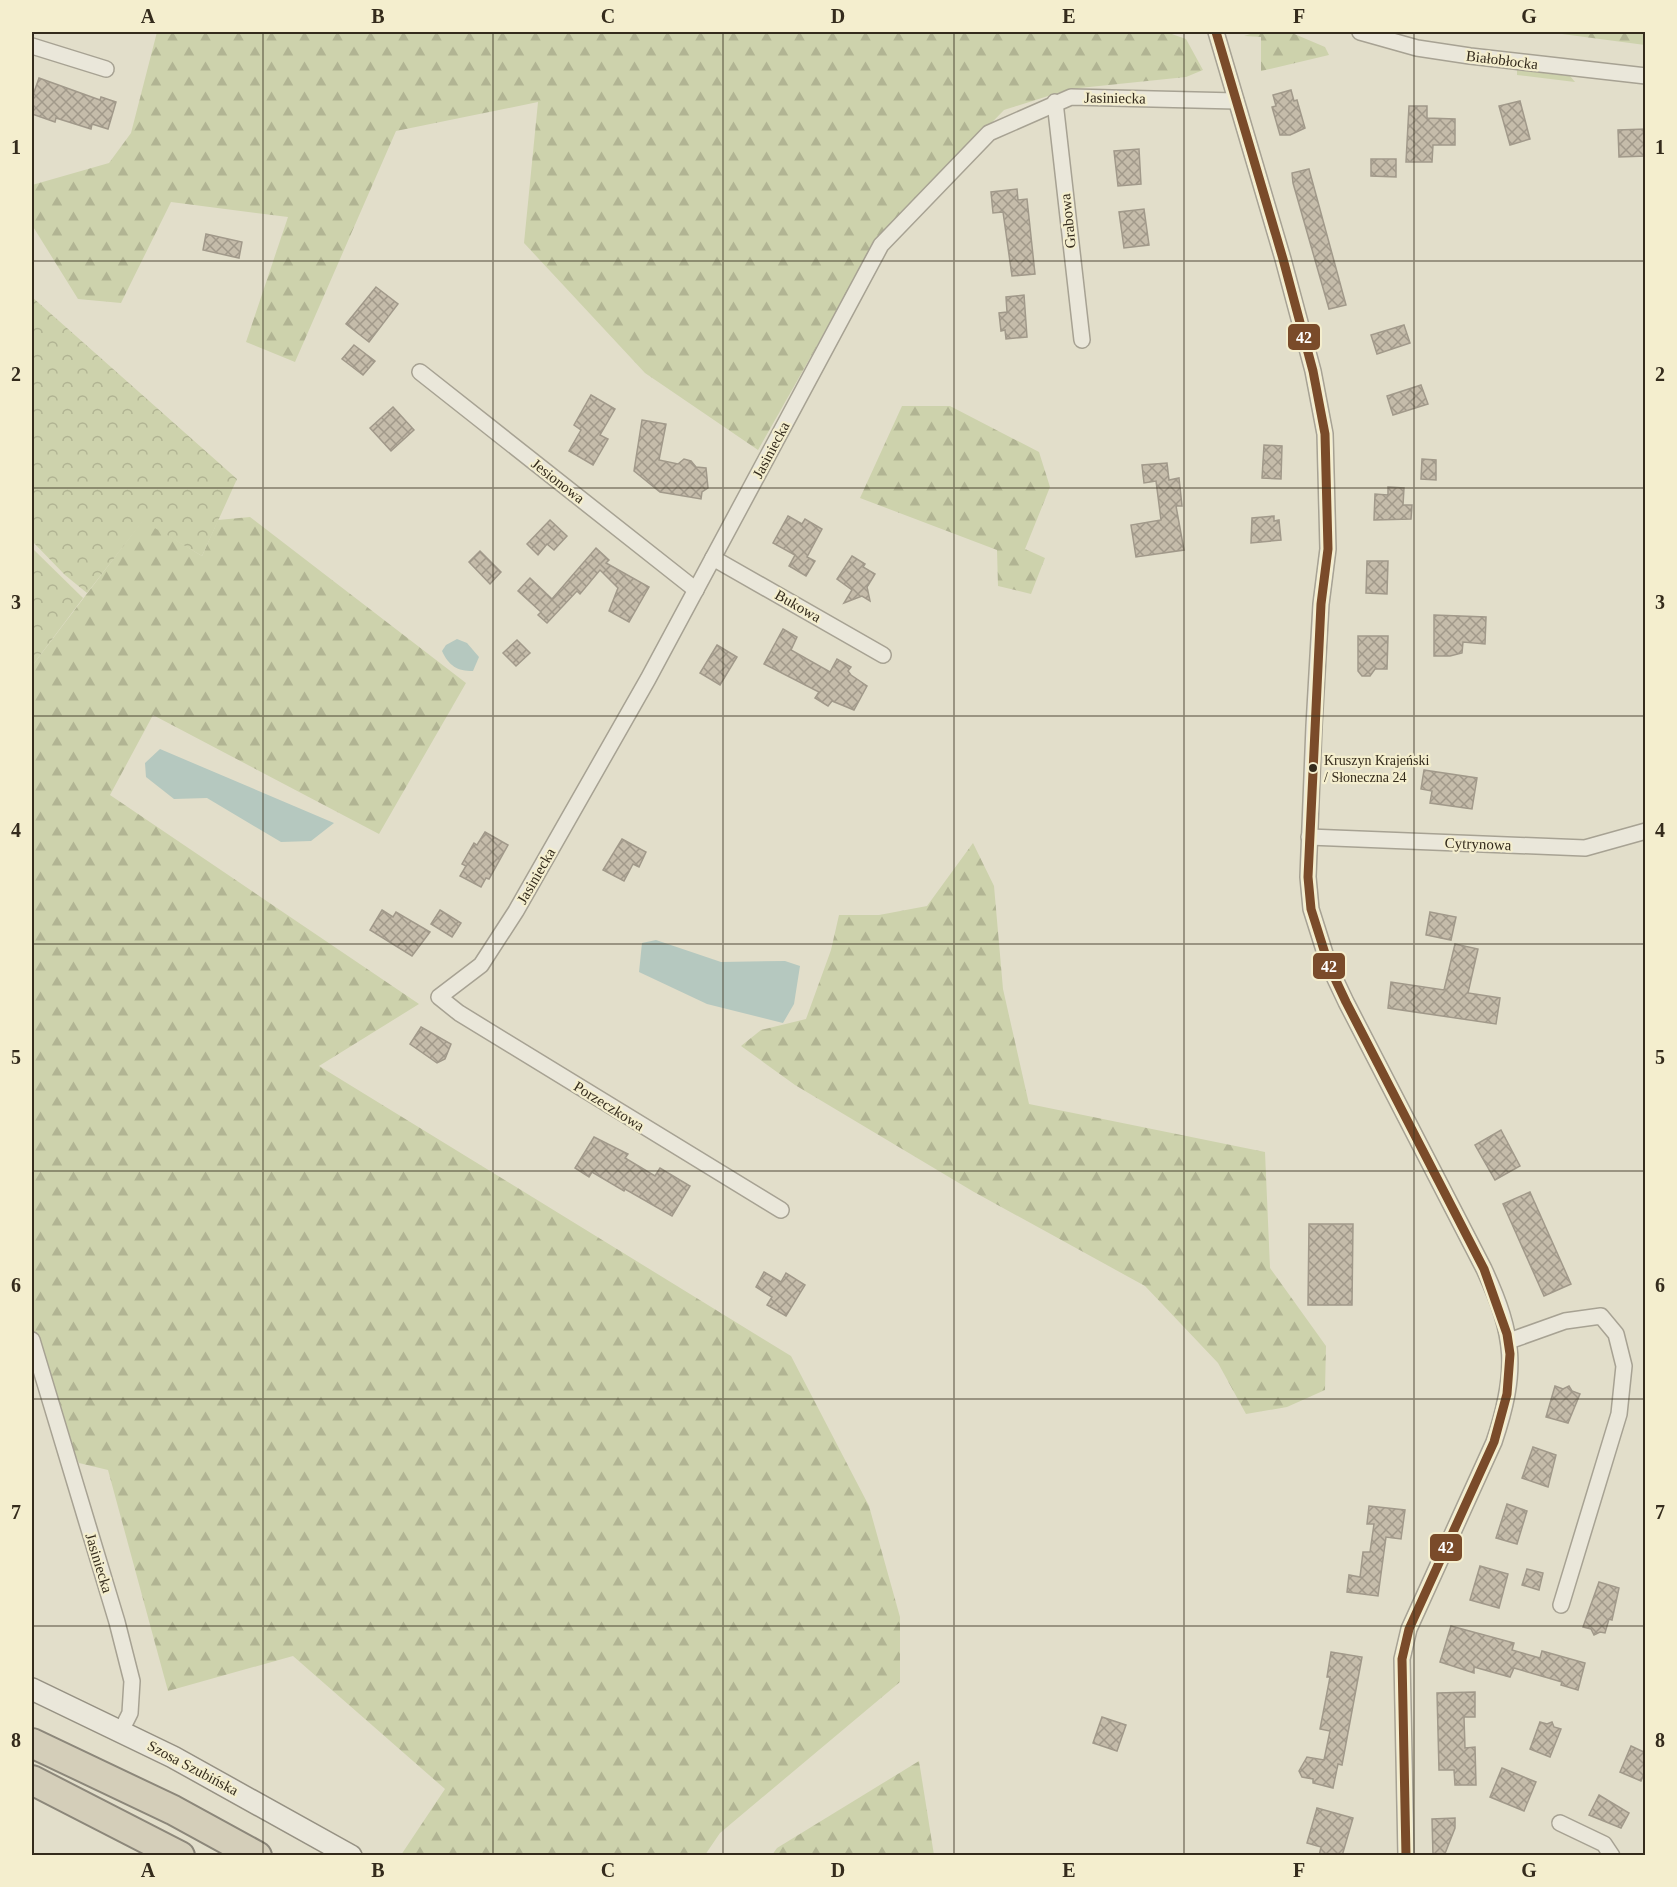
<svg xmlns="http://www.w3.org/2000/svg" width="1677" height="1887" font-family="Georgia,serif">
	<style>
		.grass { fill: #cdd2ac }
		.forest { fill: url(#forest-firs) }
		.park { fill: url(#park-crowns) }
		.water { fill: #b5c8bf }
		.building { fill: url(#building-cross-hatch); stroke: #a1998a; stroke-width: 1.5 }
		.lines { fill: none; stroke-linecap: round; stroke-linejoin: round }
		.street-casing { stroke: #a7a293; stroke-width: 18 }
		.secondary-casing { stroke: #969183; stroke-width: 24 }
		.highway-casing { stroke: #8c877a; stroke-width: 32 }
		.street { stroke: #eae7da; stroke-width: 15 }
		.secondary { stroke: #eae7da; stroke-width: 21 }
		.highway { stroke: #d4ceb9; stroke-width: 28 }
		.bus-1-casing { stroke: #f4eece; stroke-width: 14 }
		.bus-1 { stroke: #7a4b2a; stroke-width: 9 }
		.grid { fill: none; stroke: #342b1c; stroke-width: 1.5; stroke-opacity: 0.55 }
		.bus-dot { fill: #342b1c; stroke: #f4eece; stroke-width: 2 }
		.labels { text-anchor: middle; stroke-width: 4.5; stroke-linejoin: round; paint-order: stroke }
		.bus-label { font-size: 14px; fill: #342b1c; stroke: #f4eece; text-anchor: start }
		.street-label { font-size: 15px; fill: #342b1c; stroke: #f4eece }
		.line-badge { stroke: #f4eece; stroke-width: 2 }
		.badge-label { font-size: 16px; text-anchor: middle; font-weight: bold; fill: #fff }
		.neatline { fill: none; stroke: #342b1c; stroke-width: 2 }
		.grid-label { font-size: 20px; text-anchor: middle; font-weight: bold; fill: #342b1c }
	</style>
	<defs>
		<pattern id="forest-firs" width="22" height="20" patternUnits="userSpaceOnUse" patternTransform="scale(1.5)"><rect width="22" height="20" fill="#cdd2ac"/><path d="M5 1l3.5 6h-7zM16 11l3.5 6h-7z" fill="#b1b493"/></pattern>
		<pattern id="park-crowns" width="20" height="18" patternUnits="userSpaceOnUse" patternTransform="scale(1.5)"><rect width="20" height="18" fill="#cdd2ac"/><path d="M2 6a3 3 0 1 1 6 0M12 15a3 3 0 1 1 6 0" fill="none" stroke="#b1b493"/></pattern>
		<pattern id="building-cross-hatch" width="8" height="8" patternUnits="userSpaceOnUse" patternTransform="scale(1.5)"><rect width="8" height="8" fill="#c5bcaa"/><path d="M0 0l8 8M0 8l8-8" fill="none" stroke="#a1998a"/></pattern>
	</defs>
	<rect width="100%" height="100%" fill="#e2deca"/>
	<polygon class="grass" points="1517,70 1570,76 1575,82 1517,75"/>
	<g class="forest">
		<polygon points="157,32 1166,32 1186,39 1203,70 1186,77 1070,89 1004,110 875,243 758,450 645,373 524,243 538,102 396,131 295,362 246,342 288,217 171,202 121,303 78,299 32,225 32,185 109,163 131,133"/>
		<polygon points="1257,32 1292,33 1325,47 1329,55 1261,71 1261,37 1244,36"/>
		<polygon points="1547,32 1645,32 1645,45"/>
		<polygon points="902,406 950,406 1039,452 1050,487 1025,549 1045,558 1031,594 998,586 997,550 860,498"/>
		<polygon points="250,517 466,683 379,834 153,715 110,795 419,1004 319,1066 791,1356 869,1506 900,1617 900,1682 720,1833 705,1855 401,1855 445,1789 293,1656 168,1691 108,1470 79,1463 47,1395 32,1340 32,666 143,520 202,556 218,520"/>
		<polygon points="973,843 994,886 1003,989 1029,1104 1265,1152 1270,1268 1326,1346 1325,1390 1287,1407 1246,1414 1218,1363 1145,1286 974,1192 795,1085 741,1046 761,1030 806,1019 831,950 839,915 879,915 927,906"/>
		<polygon points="919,1761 934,1855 772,1855 777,1848"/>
	</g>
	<g class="park">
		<polygon points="32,297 237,479 202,556 143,521 87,593 65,575 32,541"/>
		<polygon points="32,548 83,598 32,666"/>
	</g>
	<g class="water">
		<path d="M457 639 467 643 479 657 473 671C457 671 449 666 442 651L446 645Z"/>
		<polygon points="160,749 334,823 311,841 281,842 207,798 174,799 146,777 145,763"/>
		<polygon points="656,940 721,962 785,961 800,966 794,1004 783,1023 707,1004 639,972 642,943"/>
	</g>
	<g class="building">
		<polygon points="39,78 100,100 101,97 116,102 108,129 92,124 91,129 56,118 55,122 32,114 32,98"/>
		<polygon points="1291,90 1294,101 1297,100 1305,128 1290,135 1280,135 1272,107 1276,106 1273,95"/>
		<polygon points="1520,101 1530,139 1510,145 1499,106"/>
		<polygon points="1409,106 1427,106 1427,118 1455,119 1455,145 1433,145 1432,162 1406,162"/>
		<polygon points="1646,129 1646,156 1619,157 1618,130"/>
		<polygon points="1139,149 1141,184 1118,186 1114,151"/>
		<polygon points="1371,159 1396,159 1396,177 1371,176"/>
		<polygon points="1309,169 1346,305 1329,309 1293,183 1292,173"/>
		<polygon points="1017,189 1018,200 1027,199 1035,274 1012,276 1003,212 993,213 991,192"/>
		<polygon points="1144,209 1149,245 1124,248 1119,212"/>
		<polygon points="206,234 242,242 239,258 203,250"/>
		<polygon points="376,287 398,304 369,342 346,324"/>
		<polygon points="1024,295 1027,337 1006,339 1005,330 1001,331 999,313 1007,312 1006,297"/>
		<polygon points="1404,325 1410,343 1377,354 1371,335"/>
		<polygon points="354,345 375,361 363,375 342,359"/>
		<polygon points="1421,385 1428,404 1393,415 1387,396"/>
		<polygon points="591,395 615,409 600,435 608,439 593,465 569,451 581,430 574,425"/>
		<polygon points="393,407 414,430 391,451 370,428"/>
		<polygon points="642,420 666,424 659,460 678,464 684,459 691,461 696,467 706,468 708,488 702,492 701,499 660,492 634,471"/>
		<polygon points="1264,445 1282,446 1281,479 1262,478"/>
		<polygon points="1422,459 1436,460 1436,480 1421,479"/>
		<polygon points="1167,463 1169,480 1179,478 1182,506 1176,506 1184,550 1136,557 1131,525 1161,520 1156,481 1144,483 1142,465"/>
		<polygon points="1388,487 1404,488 1403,505 1412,505 1411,519 1374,520 1375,494 1388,495"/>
		<polygon points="788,516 802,524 805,519 822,529 807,557 815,561 806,576 789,566 795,555 773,543"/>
		<polygon points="1274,516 1274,521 1279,520 1281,540 1251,543 1252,518"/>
		<polygon points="550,520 567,536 554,550 547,544 538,555 527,544"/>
		<polygon points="596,548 609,560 606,563 649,587 629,622 609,611 618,588 600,570 580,594 577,591 547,623 538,615 541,612 518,591 530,578 552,599"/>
		<polygon points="480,551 501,572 490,584 469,562"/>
		<polygon points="852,556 865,564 863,567 875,574 867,587 870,601 862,596 844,603 852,590 837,579"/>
		<polygon points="1367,561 1388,561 1387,594 1366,593"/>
		<polygon points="1434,615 1486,617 1485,644 1463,642 1462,653 1450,656 1434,656"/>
		<polygon points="783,629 797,637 791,650 830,672 837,659 851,667 848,671 851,675 867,686 854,710 832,701 828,706 815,698 819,692 764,664"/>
		<polygon points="1358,636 1388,636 1387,669 1375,669 1370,676 1362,676 1358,671"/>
		<polygon points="517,640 530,653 516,666 503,653"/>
		<polygon points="717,645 737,657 720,685 700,673"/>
		<polygon points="1424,770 1477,778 1472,809 1430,803 1432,791 1421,789"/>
		<polygon points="485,832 508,845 489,879 486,878 481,887 460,876 466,866 462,864 474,843 477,845"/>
		<polygon points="622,839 646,852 639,867 633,864 624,881 603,870"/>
		<polygon points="382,910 393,917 396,912 430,932 412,956 370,930"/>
		<polygon points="440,910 461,923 452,937 431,924"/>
		<polygon points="1430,912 1456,917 1451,940 1426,935"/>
		<polygon points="1455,944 1478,949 1468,993 1500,998 1496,1024 1388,1008 1391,982 1444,990"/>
		<polygon points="421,1027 451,1044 445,1059 437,1063 410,1044"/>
		<polygon points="1501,1130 1520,1166 1495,1180 1475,1145"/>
		<polygon points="594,1137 628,1154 625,1158 655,1176 660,1168 690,1186 672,1216 625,1189 624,1191 592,1172 589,1177 575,1168"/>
		<polygon points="1530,1192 1571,1284 1544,1296 1503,1204"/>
		<polygon points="1309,1224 1353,1224 1352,1305 1308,1305"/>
		<polygon points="764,1272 781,1282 786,1273 805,1285 786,1316 767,1305 772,1297 756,1287"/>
		<polygon points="1555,1386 1563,1389 1569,1386 1572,1391 1580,1394 1568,1423 1546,1417"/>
		<polygon points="1533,1447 1556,1455 1548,1487 1522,1478"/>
		<polygon points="1507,1504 1527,1511 1517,1544 1496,1538"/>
		<polygon points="1369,1506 1405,1510 1401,1539 1386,1537 1378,1596 1347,1592 1349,1575 1360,1577 1363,1552 1370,1552 1374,1524 1367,1524"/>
		<polygon points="1480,1566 1508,1574 1499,1608 1470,1600"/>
		<polygon points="1527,1569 1543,1573 1539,1590 1522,1585"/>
		<polygon points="1599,1582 1619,1588 1612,1620 1609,1619 1605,1633 1600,1632 1594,1635 1591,1629 1583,1627"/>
		<polygon points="1451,1626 1514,1643 1512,1650 1540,1658 1542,1651 1585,1663 1578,1690 1561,1685 1562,1682 1514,1668 1510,1677 1474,1667 1474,1673 1440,1662"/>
		<polygon points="1331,1652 1362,1657 1342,1765 1338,1764 1333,1788 1313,1783 1313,1779 1302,1777 1299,1771 1307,1757 1324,1760 1330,1731 1320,1729 1330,1677 1327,1677"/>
		<polygon points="1475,1692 1475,1717 1464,1717 1465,1748 1475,1747 1476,1785 1455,1785 1454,1770 1439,1770 1437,1693"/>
		<polygon points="1102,1717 1126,1725 1117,1751 1093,1743"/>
		<polygon points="1540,1722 1547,1724 1552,1722 1554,1727 1561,1729 1550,1757 1530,1749"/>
		<polygon points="1631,1746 1646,1753 1646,1769 1641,1781 1620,1772"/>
		<polygon points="1502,1768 1536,1782 1524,1811 1490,1797"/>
		<polygon points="1599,1795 1629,1813 1621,1828 1589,1815"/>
		<polygon points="1317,1808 1353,1818 1342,1856 1319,1856 1321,1847 1307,1843"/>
		<polygon points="1455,1818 1455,1828 1444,1856 1433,1856 1432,1819"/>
	</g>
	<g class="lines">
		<g class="street-casing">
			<g id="street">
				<path d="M1216 32 1283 259 1313 371 1325 434 1328 549 1321 604 1314 726 1308 877 1311 909 1329 966 1346 1002 1484 1269C1515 1336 1518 1371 1494 1442L1409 1629 1402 1659 1406 1856"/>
				<polyline points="1360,32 1417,48 1470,56 1646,76"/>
				<polyline points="32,46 106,69"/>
				<polyline points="1055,102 1082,340"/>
				<polyline points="420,372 696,590"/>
				<polyline points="713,558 883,655"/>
				<polyline points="1309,837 1585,848 1646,831"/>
				<polyline points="781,1210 459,1013 439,997 481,965 516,911 648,679 881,245 989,133 1071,97 1236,101"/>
				<polyline points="32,1340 117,1622 132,1681 130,1713 121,1731"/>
				<polyline points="1509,1341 1565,1321 1601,1316 1616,1334 1624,1366 1619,1414 1561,1605"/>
				<polyline points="1560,1823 1604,1844 1612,1856"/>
			</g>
		</g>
		<g class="secondary-casing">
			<polyline id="secondary" points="32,1689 173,1757 351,1856"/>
		</g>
		<g class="highway-casing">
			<g id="highway">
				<polyline points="32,1743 173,1810 257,1856"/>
				<polyline points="32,1780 180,1856"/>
			</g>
		</g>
		<use href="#street" class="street"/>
		<use href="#secondary" class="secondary"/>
		<use href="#highway" class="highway"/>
		<g class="bus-1-casing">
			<polyline id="bus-1" points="1216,32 1283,259 1313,371 1325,434 1328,549 1321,604 1308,877 1311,909 1329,966 1346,1002 1484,1269 1507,1334 1510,1354 1507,1394 1494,1442 1409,1629 1402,1659 1406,1856"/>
		</g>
		<use href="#bus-1" class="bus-1"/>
	</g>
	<path class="grid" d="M263 32V1856M493 32V1856M723 32V1856M954 32V1856M1184 32V1856M1414 32V1856M32 261H1646M32 488H1646M32 716H1646M32 944H1646M32 1171H1646M32 1399H1646M32 1626H1646"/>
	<circle class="bus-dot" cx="1313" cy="768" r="5"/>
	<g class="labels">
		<g class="bus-label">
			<text x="1324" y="765">Kruszyn Krajeński<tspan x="1324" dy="17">/ Słoneczna 24</tspan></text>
		</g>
		<g class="street-label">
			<text transform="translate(1502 60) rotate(7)" y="5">Białobłocka</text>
			<text transform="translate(1115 98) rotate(1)" y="5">Jasiniecka</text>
			<text transform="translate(1068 221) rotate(-96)" y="5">Grabowa</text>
			<text transform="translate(771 450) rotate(-62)" y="5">Jasiniecka</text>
			<text transform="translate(558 481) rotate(38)" y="5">Jesionowa</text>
			<text transform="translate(798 606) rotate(30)" y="5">Bukowa</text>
			<text transform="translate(1478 844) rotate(2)" y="5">Cytrynowa</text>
			<text transform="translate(536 876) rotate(-60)" y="5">Jasiniecka</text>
			<text transform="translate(609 1106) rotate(32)" y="5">Porzeczkowa</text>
			<text transform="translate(99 1563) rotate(73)" y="5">Jasiniecka</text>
			<text transform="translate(193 1768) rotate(28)" y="5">Szosa Szubińska</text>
		</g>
	</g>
	<g class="line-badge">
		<rect x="1287" y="323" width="34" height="28" rx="6" fill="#7a4b2a"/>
		<rect x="1312" y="952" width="34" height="28" rx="6" fill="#7a4b2a"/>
		<rect x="1429" y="1533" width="34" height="29" rx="6" fill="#7a4b2a"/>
	</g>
	<g class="badge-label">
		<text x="1304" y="343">42</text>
		<text x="1329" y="972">42</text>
		<text x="1446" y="1553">42</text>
	</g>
	<rect width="1677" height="1887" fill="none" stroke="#f4eece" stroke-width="66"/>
	<rect x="33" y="33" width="1611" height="1821" class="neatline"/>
	<g class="grid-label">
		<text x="148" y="23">A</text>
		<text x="378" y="23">B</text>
		<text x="608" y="23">C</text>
		<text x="838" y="23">D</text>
		<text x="1069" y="23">E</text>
		<text x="1299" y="23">F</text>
		<text x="1529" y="23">G</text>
		<text x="16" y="154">1</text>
		<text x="1660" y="154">1</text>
		<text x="16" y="381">2</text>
		<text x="1660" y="381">2</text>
		<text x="16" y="609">3</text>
		<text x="1660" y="609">3</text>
		<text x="16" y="837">4</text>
		<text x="1660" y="837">4</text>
		<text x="16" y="1064">5</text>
		<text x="1660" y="1064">5</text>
		<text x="16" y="1292">6</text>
		<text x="1660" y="1292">6</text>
		<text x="16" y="1519">7</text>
		<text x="1660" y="1519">7</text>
		<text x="16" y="1747">8</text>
		<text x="1660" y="1747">8</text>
		<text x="148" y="1877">A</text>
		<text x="378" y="1877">B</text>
		<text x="608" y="1877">C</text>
		<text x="838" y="1877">D</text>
		<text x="1069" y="1877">E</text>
		<text x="1299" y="1877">F</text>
		<text x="1529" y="1877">G</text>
	</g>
</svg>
